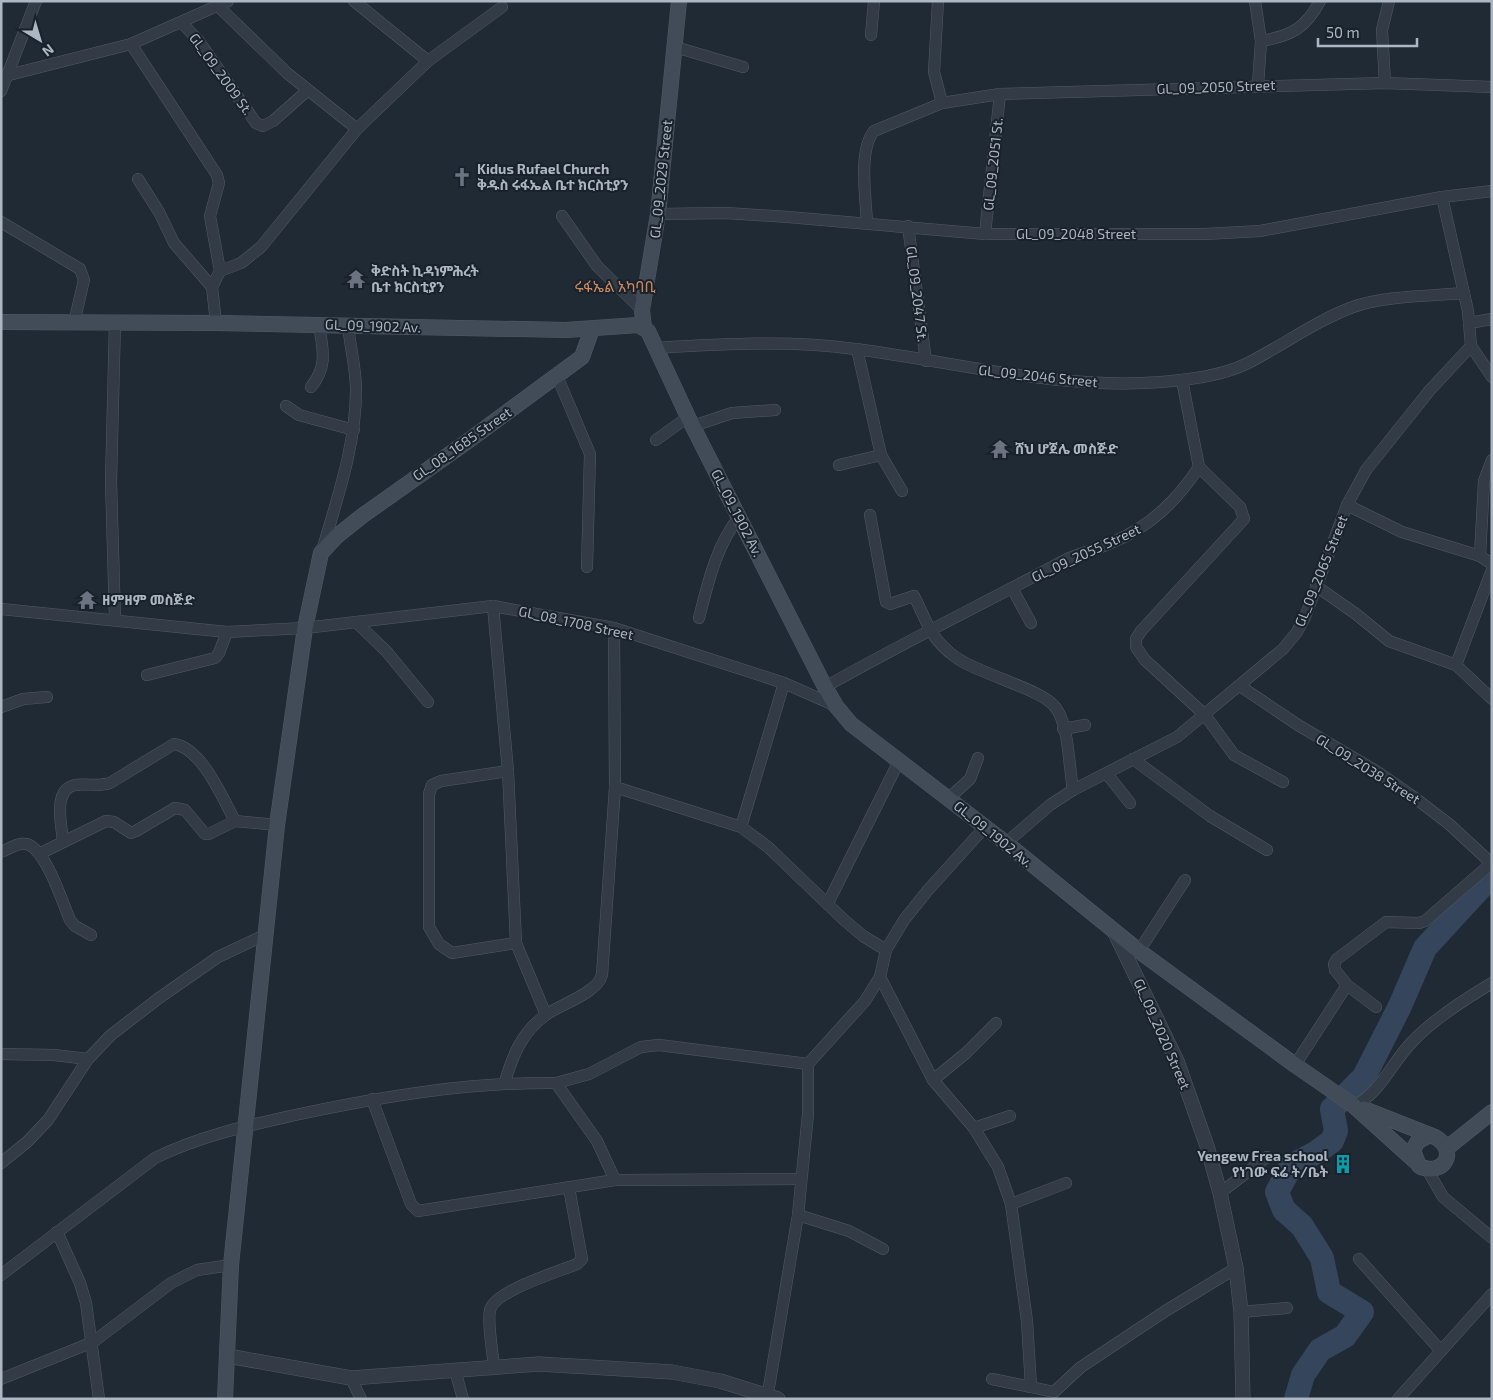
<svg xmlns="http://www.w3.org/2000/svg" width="1493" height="1400" font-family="'Exo 2','Noto Sans Ethiopic',sans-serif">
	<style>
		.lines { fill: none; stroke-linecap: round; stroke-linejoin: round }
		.river { stroke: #35465c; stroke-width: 24 }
		.minor-casing { stroke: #515a64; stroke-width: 12 }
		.tertiary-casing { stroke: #515a64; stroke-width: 15 }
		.secondary-casing { stroke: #515a64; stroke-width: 16 }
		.minor { stroke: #333c46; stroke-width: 11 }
		.tertiary { stroke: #333c46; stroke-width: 14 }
		.secondary { stroke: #424b58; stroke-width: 15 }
		.labels { text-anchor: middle; stroke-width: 4; stroke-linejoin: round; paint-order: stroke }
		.street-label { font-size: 14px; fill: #adb7c3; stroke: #19212a }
		.poi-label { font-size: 14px; font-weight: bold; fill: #adb7c3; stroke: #19212a; text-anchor: start }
		.neighbourhood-label { font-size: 15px; fill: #cd8a5e; stroke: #19212a }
	</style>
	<rect width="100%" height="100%" fill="#202a35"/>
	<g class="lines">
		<polyline class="river" points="1296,1399 1303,1375 1320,1350 1345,1336 1362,1312 1329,1292 1322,1258 1302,1226 1284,1210 1277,1192 1291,1166 1317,1152 1332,1141 1336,1131 1332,1109 1364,1077 1400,1006 1425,948 1492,875"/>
		<g class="minor-casing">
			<g id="minor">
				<polyline points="354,1 428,61"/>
				<polyline points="938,1 934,72 942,103"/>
				<polyline points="1255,1 1261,41 1258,85"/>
				<polyline points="219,7 287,73 357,129"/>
				<polyline points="182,23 198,40 256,123 263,126 273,121 307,91"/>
				<polyline points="871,35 874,1"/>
				<path d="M1261 41C1291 36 1306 28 1320 1"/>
				<polyline points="131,44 217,175 219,183 210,216 220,271 212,287 216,323"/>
				<polyline points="675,47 743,67"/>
				<polyline points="1,77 131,44 228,1"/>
				<polyline points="1385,83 1382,30 1389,1"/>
				<polyline points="1,91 36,1"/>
				<polyline points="138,179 159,212 174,243 212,287"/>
				<polyline points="1442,197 1468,311 1471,346 1492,377"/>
				<polyline points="658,214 726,213 788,217 985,234 1205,234 1260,231 1442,197 1492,191"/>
				<polyline points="562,216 597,266 642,310"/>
				<polyline points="1,222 80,269 84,280 74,323"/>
				<path d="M867 223C866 199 858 150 874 131L942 103 1000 94 1385 83 1492 87"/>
				<polyline points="908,226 926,361"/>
				<polyline points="985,234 1000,94"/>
				<polyline points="220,271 241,263 261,247 357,129 428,61 502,7"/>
				<polyline points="1469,323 1492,319"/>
				<path d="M656 348C723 344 788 340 855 349 957 362 1057 390 1161 382 1188 380 1221 376 1246 364 1282 346 1315 321 1353 307 1382 296 1431 296 1464 293"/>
				<polyline points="557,376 590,454 587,567"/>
				<path d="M311 387C328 366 323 350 319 325"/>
				<polyline points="286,406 299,415 354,430"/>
				<polyline points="693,426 732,413 775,410"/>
				<polyline points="656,440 688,417"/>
				<polyline points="881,455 902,491"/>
				<polyline points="839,465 881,455 857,349"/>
				<polyline points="1199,467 1240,507 1244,519 1141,631 1136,639 1136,647 1145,660 1205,715 1234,755 1283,782"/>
				<polyline points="1347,505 1402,532 1480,556 1492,564"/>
				<path d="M870 515 886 602 890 604 914 596C927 621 929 637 954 656 977 674 1043 689 1056 708 1069 726 1069 768 1073 790"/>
				<path d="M322 551C337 499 356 445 356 390 356 369 350 346 348 325"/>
				<polyline points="1480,556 1484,481 1492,460"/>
				<polyline points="1316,586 1356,614 1389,641 1456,665 1492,699"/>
				<polyline points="1012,588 1031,623"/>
				<polyline points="493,606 508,771 516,943 546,1015"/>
				<polyline points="1,609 227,632 305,628 493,606 614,628 784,683 836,706"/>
				<path d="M699 618C708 583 716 546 739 517"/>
				<polyline points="115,619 111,481 115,322"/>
				<polyline points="356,622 387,652 428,702"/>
				<polyline points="1456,665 1492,570"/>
				<polyline points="147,675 215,658 219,653 227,632"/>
				<polyline points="1240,686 1298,725 1376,771 1415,798 1449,824 1489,861 1486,868 1425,921 1419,923 1386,922 1337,959 1334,964 1335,970 1347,985 1295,1065"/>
				<path d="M825 687C904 642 985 603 1065 560 1079 553 1096 550 1111 543 1149 527 1176 502 1199 467L1182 380"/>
				<polyline points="1,707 23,699 47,697"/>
				<polyline points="1063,729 1085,725"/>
				<polyline points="1133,759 1210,816 1267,850"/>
				<polyline points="508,771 441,781 432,785 429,794 429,927 439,944 452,953 516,943"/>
				<polyline points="1107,774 1130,803"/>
				<polyline points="615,787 741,827 768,847 843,919 863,936 886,950"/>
				<polyline points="948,799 970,779 978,758"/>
				<polyline points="741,827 784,683"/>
				<path d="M63 842C62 826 52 790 75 785 86 783 98 787 110 783L174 744C202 748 223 799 235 821L277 825"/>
				<polyline points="1006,843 1050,805 1073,790 1177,737 1283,649 1297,632 1305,617 1347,505 1366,470 1430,390 1471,346"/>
				<path d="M1 852C9 849 18 842 27 844 46 850 62 901 70 920L75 926 91 935"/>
				<polyline points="41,853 106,821 114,822 131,833 136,831 175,808 185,810 205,834 209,834 235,821"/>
				<polyline points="828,903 899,761"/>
				<polyline points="1139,951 1185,880"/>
				<polyline points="880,977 933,1080 974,1128 998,1167 1011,1204 1027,1321 1031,1387 992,1379"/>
				<polyline points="1347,985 1376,1007"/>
				<polyline points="1,1054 54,1055 88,1059"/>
				<polyline points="933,1080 966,1053 996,1023"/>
				<path d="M505 1082C513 1054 522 1032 547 1014 562 1004 597 993 602 975L615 787 614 628"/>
				<polyline points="372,1099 411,1204 418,1211 615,1180 801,1179"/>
				<path d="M1354 1106C1380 1093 1392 1063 1411 1043 1432 1020 1465 999 1492 983"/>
				<polyline points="974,1128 1010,1116"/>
				<polyline points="1,1163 27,1142 48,1120 88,1059 111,1035 159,998 218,957 267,934"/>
				<polyline points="1428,1171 1443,1197 1492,1238"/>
				<polyline points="615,1180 597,1141 556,1083 589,1074 641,1047 659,1045 808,1064"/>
				<polyline points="1220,1193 1267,1157"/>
				<polyline points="1011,1204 1066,1183"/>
				<polyline points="798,1215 849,1231 883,1249"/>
				<polyline points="57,1232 80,1283 86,1303 99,1399"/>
				<polyline points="1359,1259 1441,1351"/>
				<path d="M1 1275 155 1158C201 1135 251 1125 300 1114 385 1096 470 1082 556 1083"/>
				<polyline points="1241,1312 1287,1308"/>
				<path d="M494 1368C493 1352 487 1324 490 1310 494 1291 558 1272 577 1264L582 1259 569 1188"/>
				<polyline points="455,1370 463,1399"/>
				<polyline points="351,1378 361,1399"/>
				<polyline points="1,1379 93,1342 171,1283 197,1270 231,1265"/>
				<polyline points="1031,1387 1054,1392 1081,1367 1167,1310 1236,1268"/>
				<polyline points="767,1399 798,1215 808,1114 808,1064 865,1001 880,977 886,950 904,920 928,890 985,827"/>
				<polyline points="1398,1399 1492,1294"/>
			</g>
		</g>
		<g class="tertiary-casing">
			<g id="tertiary">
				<polyline points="1115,933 1177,1061 1207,1146 1220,1193 1236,1268 1241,1312 1243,1399"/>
				<polyline points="228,1356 351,1378 539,1364 672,1372 720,1381 778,1399"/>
			</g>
		</g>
		<g class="secondary-casing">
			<g id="secondary">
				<polyline points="1,322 216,323 566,330 638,325 648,331 688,417 825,687 836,706 851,724 1006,843 1139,951 1295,1065 1354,1106 1415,1161"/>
				<polyline points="644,328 642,310 658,214 679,1"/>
				<path d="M1364 1109 1435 1137C1459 1150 1444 1178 1419 1166L1413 1150 1418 1141 1430 1135"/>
				<polyline points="1447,1148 1492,1112"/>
				<polyline points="225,1399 231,1265 277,825 305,628 321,553 337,536 362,516 468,441 582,357 592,329"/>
			</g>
		</g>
		<use href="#minor" class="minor"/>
		<use href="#tertiary" class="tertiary"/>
		<use href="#secondary" class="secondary"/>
	</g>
	<defs>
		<g id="church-bare" transform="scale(1.5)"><path d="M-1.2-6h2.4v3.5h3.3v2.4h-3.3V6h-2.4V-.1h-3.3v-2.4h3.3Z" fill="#6b7280" stroke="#19212a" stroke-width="2.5" paint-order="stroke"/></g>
		<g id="temple-bare" transform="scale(1.5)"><path d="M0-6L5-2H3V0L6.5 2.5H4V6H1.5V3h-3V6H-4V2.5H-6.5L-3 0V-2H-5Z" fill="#6b7280" stroke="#19212a" stroke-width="2.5" paint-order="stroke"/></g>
		<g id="building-bare" transform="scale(1.5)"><path d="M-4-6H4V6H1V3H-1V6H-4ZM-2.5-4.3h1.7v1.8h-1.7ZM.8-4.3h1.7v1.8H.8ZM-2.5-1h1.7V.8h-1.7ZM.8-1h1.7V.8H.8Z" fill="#0f9aa8" stroke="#19212a" stroke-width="2.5" paint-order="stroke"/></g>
	</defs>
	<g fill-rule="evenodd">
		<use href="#church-bare" x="462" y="177"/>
		<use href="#temple-bare" x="356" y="279"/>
		<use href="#temple-bare" x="1000" y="449"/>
		<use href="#temple-bare" x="87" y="600"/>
		<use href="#building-bare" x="1343" y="1164"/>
	</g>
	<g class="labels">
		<g class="street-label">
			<text transform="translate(221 74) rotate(54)" y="5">GL_09_2009 St.</text>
			<text transform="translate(1216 87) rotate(-2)" y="5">GL_09_2050 Street</text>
			<text transform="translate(993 164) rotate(-84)" y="5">GL_09_2051 St.</text>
			<text transform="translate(661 179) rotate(-84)" y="5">GL_09_2029 Street</text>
			<text x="1076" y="239">GL_09_2048 Street</text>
			<text transform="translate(917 294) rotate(83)" y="5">GL_09_2047 St.</text>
			<text transform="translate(373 326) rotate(2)" y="5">GL_09_1902 Av.</text>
			<text transform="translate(1038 376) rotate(6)" y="5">GL_09_2046 Street</text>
			<text transform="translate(462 444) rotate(-35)" y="5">GL_08_1685 Street</text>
			<text transform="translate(737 513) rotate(63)" y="5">GL_09_1902 Av.</text>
			<text transform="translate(1086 553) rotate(-25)" y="5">GL_09_2055 Street</text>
			<text transform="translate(1321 571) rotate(-68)" y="5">GL_09_2065 Street</text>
			<text transform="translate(576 623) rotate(12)" y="5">GL_08_1708 Street</text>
			<text transform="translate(1368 769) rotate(32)" y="5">GL_09_2038 Street</text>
			<text transform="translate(993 834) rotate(39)" y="5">GL_09_1902 Av.</text>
			<text transform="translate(1162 1034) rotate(66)" y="5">GL_09_2020 Street</text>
		</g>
		<g class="poi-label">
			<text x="477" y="174">Kidus Rufael Church<tspan x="477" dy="16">ቅዱስ ሩፋኤል ቤተ ክርስቲያን</tspan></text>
			<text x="371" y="276">ቅድስት ኪዳነምሕረት<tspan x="371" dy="16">ቤተ ክርስቲያን</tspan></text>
			<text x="1015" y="454">ሸህ ሆጀሌ መስጅድ</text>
			<text x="102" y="605">ዘምዘም መስጅድ</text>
			<text x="1328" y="1161" text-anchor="end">Yengew Frea school<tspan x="1328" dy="16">የነገው ፍሬ ት/ቤት</tspan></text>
		</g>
		<g class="neighbourhood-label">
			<text x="615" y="292">ሩፋኤል አካባቢ</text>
		</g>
	</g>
	<rect width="1493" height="1400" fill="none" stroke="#adb7c3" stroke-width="5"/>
	<g transform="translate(40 40) rotate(142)" stroke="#19212a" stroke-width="4" paint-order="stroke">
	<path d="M0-4L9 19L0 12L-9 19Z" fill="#adb7c3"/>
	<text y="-8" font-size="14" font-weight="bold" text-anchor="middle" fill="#adb7c3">N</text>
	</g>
	<path d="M1318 38v8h99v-8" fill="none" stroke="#adb7c3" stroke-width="2.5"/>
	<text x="1326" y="38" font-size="15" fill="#adb7c3" stroke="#19212a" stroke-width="4" paint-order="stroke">50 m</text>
</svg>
